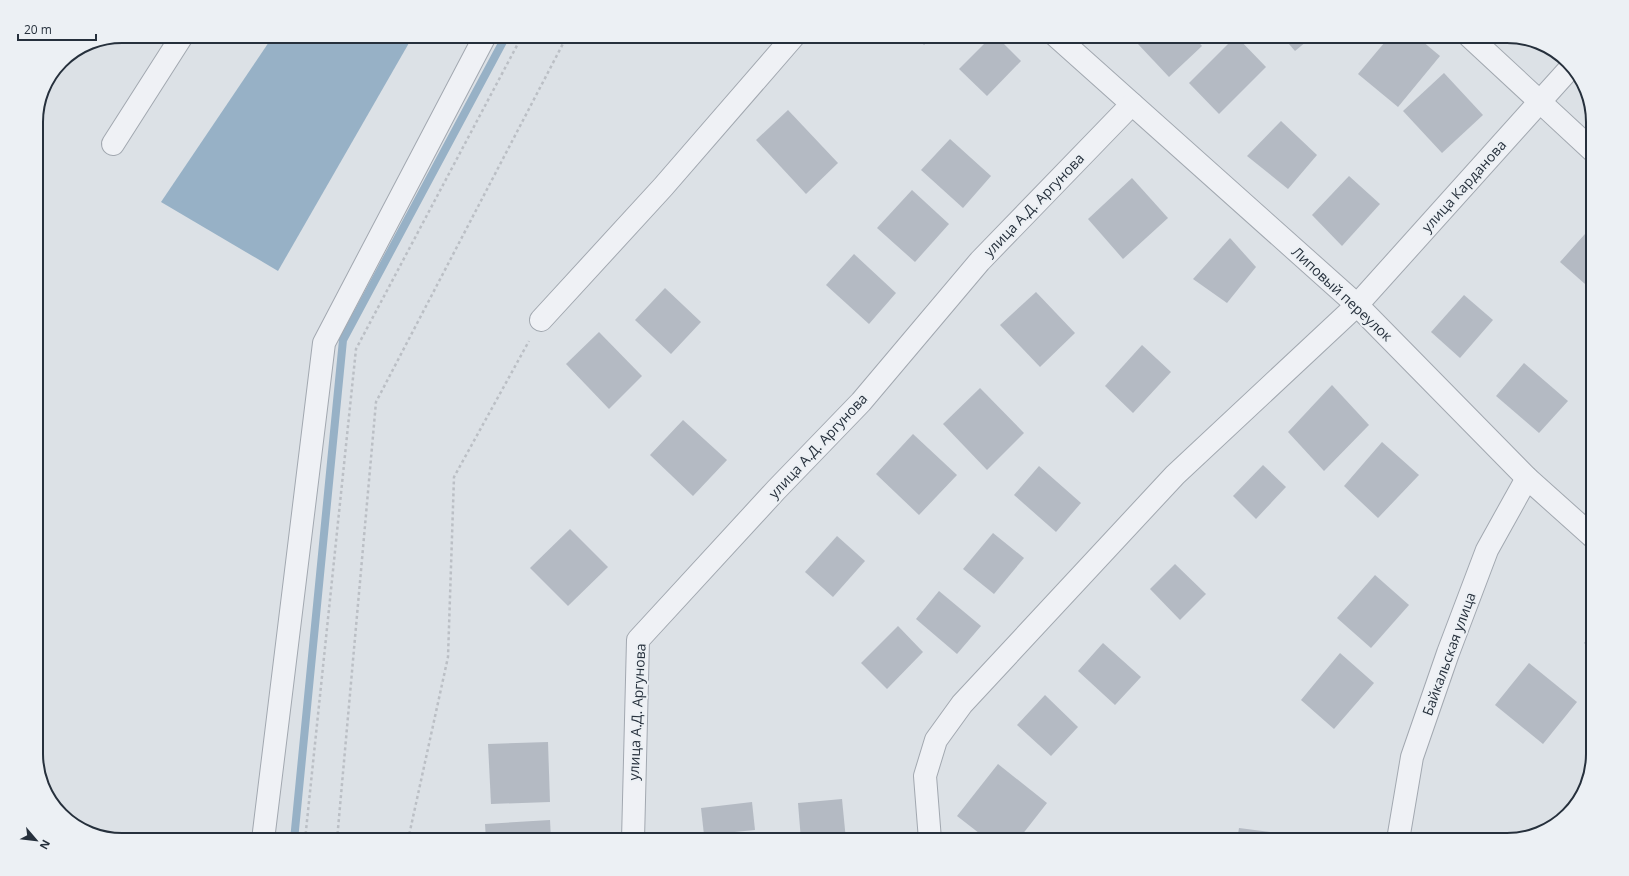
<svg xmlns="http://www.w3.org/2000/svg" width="1629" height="876" font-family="'Open Sans',sans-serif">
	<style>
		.water { fill: #97b1c6 }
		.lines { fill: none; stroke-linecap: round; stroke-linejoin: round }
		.stream { stroke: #97b1c6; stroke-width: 8 }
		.building { fill: #b4bac3 }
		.minor-casing { stroke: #a2a8b0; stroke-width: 24 }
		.path { stroke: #bbbfc5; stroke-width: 2.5; stroke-dasharray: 3 3; stroke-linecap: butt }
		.minor { stroke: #eff1f5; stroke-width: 22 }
		.labels { text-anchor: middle; stroke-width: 4; stroke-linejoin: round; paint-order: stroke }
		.street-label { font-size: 14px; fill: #26303c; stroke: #ecf0f4 }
		.rim { fill: none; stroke: #26303c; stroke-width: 2 }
	</style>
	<rect width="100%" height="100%" fill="#dce1e6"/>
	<polygon class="water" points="273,36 413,36 278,271 161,202"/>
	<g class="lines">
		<polyline class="stream" points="294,840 343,340 506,36"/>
	</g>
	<g class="building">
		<polygon points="915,36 934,36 924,45"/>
		<polygon points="992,36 996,36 1021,61 987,96 959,69"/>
		<polygon points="1147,36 1193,36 1202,46 1169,77 1138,44"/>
		<polygon points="1236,36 1266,67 1219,114 1189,83"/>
		<polygon points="1282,36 1313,36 1295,51"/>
		<polygon points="1390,36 1416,36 1440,56 1398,107 1358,74"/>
		<polygon points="1444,73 1483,115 1442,153 1403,111"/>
		<polygon points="788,110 838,163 806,194 756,140"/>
		<polygon points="1281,121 1317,155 1288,189 1247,156"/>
		<polygon points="950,139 991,176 963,208 921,170"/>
		<polygon points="1349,176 1380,204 1342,246 1312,215"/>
		<polygon points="1132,178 1168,218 1123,259 1088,219"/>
		<polygon points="912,190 949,224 915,262 877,228"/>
		<polygon points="1593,225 1593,291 1560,262"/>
		<polygon points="1230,238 1256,267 1227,303 1193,279"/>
		<polygon points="854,254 896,293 869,324 826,285"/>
		<polygon points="665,288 701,322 671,354 635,320"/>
		<polygon points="1036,292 1075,333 1040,367 1000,325"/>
		<polygon points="1464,295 1493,320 1460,358 1431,332"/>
		<polygon points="599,332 642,376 609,409 566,364"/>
		<polygon points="1142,345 1171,372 1133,413 1105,386"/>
		<polygon points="1524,363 1568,401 1539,433 1496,396"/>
		<polygon points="1332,385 1369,425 1324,471 1288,432"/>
		<polygon points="980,388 1024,433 987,470 943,424"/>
		<polygon points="683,420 727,460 693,496 650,455"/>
		<polygon points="913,434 957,475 919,515 876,474"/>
		<polygon points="1382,442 1419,475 1378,518 1344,486"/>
		<polygon points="1263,465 1286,487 1256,519 1233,496"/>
		<polygon points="1039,466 1081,503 1056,532 1014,495"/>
		<polygon points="570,529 608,567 568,606 530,568"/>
		<polygon points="993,533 1024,558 994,594 963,569"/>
		<polygon points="837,536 865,561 833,597 805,572"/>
		<polygon points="1175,564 1206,594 1180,620 1150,589"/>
		<polygon points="1375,575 1409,605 1371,648 1337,618"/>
		<polygon points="939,591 981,626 957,654 916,619"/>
		<polygon points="898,626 923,652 887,689 861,663"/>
		<polygon points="1593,632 1593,651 1584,643"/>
		<polygon points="1103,643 1141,677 1115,705 1078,671"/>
		<polygon points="1340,653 1374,683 1334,729 1301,700"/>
		<polygon points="1529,663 1577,702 1543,744 1495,705"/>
		<polygon points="1045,695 1078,727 1051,756 1017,725"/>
		<polygon points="548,742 550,802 491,804 488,744"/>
		<polygon points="998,764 1047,803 1018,840 988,840 957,816"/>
		<polygon points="842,799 846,840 801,840 798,803"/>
		<polygon points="752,802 755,830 704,835 701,808"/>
		<polygon points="550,820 551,840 486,840 485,824"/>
		<polygon points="1239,828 1303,836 1303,840 1237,840"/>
	</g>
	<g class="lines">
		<g class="minor-casing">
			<g id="minor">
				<polyline points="1056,36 1357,305 1527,478 1593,537"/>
				<polyline points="1469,36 1593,151"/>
				<polyline points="113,144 182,36"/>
				<polyline points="541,320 663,187 794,36"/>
				<polyline points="263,840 324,343 485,36"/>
				<polyline points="633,840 638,640 776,490 861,402 980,261 1132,104"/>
				<polyline points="930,840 925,776 936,740 962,704 1175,475 1357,305 1571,67"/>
				<polyline points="1398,840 1412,757 1448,653 1487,550 1527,478"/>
			</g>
		</g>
		<g class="path">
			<polyline points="305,840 356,349 522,36"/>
			<polyline points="337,840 376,402 567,36"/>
			<polyline points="408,840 448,657 454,477 529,341"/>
		</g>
		<use href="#minor" class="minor"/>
	</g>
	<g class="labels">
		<g class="street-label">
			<text transform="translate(1464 186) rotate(-48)" y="5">улица Карданова</text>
			<text transform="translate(1034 205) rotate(-46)" y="5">улица А.Д. Аргунова</text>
			<text transform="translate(1342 294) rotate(43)" y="5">Липовый переулок</text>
			<text transform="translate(818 446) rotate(-47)" y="5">улица А.Д. Аргунова</text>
			<text transform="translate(1449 654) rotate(-70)" y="5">Байкальская улица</text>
			<text transform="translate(637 712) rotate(-87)" y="5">улица А.Д. Аргунова</text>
		</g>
	</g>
	<path d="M0 0H1629V876H0ZM122 43H1507A79 79 0 0 1 1586 122V754A79 79 0 0 1 1507 833H122A79 79 0 0 1 43 754V122A79 79 0 0 1 122 43Z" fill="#ecf0f4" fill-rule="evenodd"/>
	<path class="rim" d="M122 43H1507A79 79 0 0 1 1586 122V754A79 79 0 0 1 1507 833H122A79 79 0 0 1 43 754V122A79 79 0 0 1 122 43Z"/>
	<g transform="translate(36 840) rotate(118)" stroke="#ecf0f4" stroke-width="3" paint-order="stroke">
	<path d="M0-3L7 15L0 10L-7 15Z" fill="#26303c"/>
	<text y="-6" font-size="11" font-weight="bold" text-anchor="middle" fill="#26303c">N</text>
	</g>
	<path d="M18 34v6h78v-6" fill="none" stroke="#26303c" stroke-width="2"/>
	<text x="24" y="34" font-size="12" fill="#26303c" stroke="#ecf0f4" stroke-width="3" paint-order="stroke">20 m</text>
</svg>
